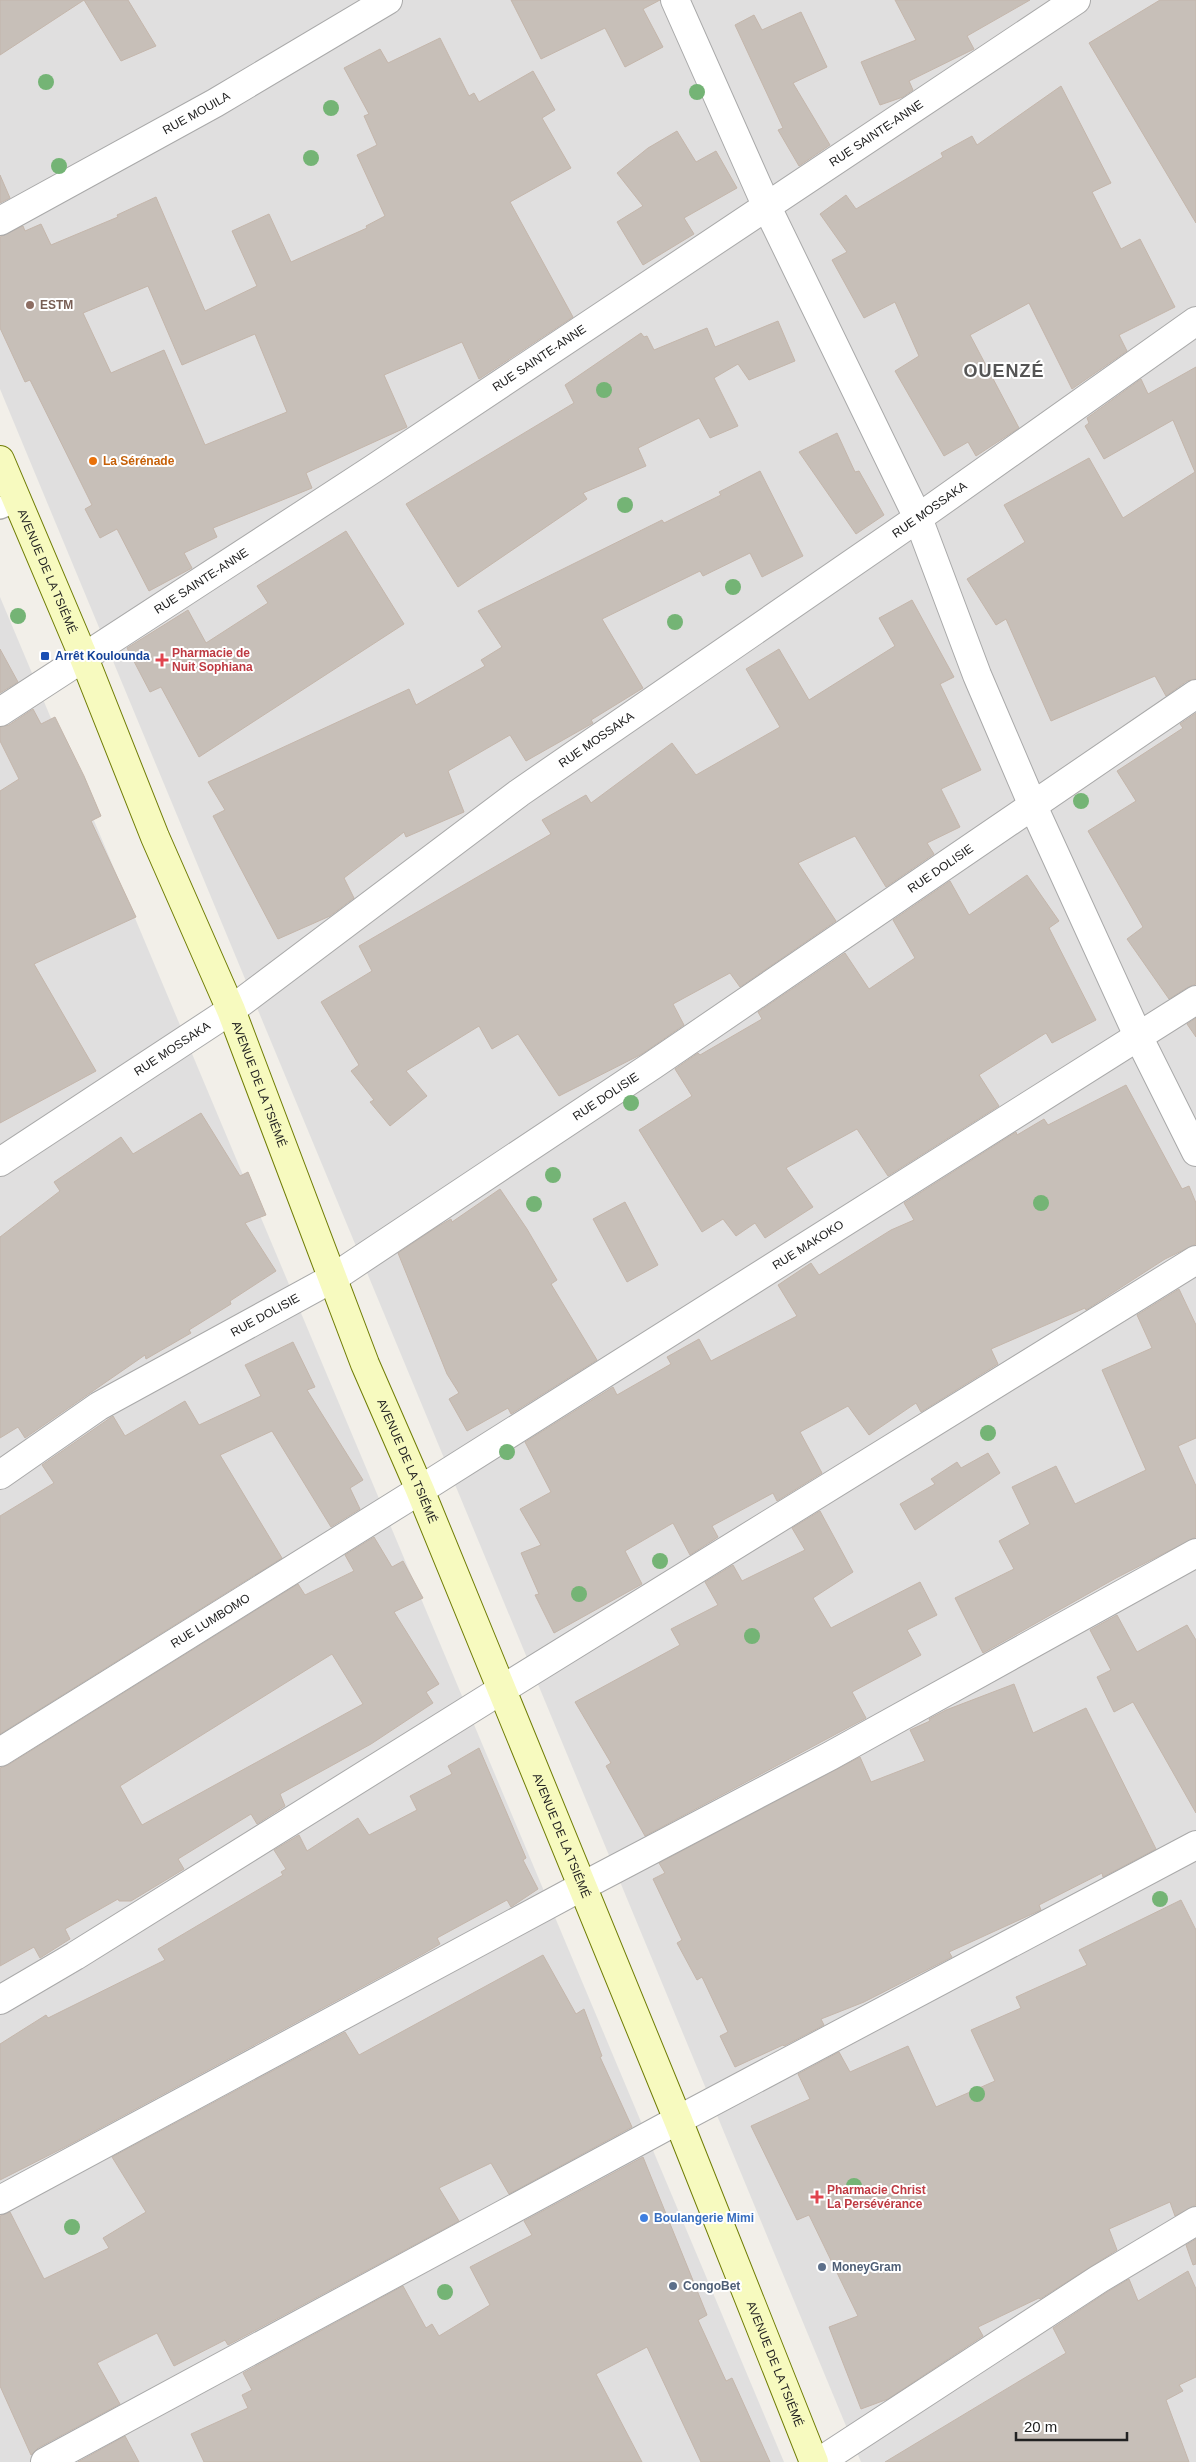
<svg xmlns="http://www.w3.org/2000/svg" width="1196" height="2462" font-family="Helvetica,sans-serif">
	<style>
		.residential { fill: #e0dfdf }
		.building { fill: #c7bfb8; stroke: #c4b6ab; fill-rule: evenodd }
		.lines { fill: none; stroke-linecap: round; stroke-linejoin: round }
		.service-casing { stroke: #a9a9a9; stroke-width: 24 }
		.minor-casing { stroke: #a9a9a9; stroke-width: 30 }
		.secondary-casing { stroke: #707d05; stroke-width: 30 }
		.service { stroke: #fff; stroke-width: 21 }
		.minor { stroke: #fff; stroke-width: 28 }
		.secondary { stroke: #f7fabf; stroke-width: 28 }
		.tree { fill: #74b475 }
		.education-dot { fill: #8d6e63; stroke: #fff; stroke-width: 2 }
		.food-dot { fill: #e8710a; stroke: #fff; stroke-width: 2 }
		.transit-dot { fill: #1a4fb4; stroke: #fff; stroke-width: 2 }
		.health-dot { fill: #e0444e; stroke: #fff; stroke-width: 2 }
		.shop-dot { fill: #3f7fe0; stroke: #fff; stroke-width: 2 }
		.service-dot { fill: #5c6f8a; stroke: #fff; stroke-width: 2 }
		.labels { text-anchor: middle; stroke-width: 4; stroke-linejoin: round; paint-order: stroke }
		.street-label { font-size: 12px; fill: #222; stroke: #fff }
		.education-label { font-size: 12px; font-weight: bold; fill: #785e54; stroke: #fff; text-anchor: start }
		.food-label { font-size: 12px; font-weight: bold; fill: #c56008; stroke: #fff; text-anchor: start }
		.health-label { font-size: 12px; font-weight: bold; fill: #be3a42; stroke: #fff; text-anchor: start }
		.transit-label { font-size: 12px; font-weight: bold; fill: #164399; stroke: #fff; text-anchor: start }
		.shop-label { font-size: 12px; font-weight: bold; fill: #366cbe; stroke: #fff; text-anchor: start }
		.service-label { font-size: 12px; font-weight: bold; fill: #4e5e75; stroke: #fff; text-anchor: start }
		.district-label { font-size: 18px; font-weight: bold; letter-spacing: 1px; fill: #555; stroke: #fff }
	</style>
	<rect width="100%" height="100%" fill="#f2efe9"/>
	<g class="residential">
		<polygon points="0,0 1196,0 1196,2462 861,2462 0,389"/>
		<polygon points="0,597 784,2462 0,2462"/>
	</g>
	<g class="building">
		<polygon points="0,0 84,0 0,55"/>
		<polygon points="84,0 128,0 156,46 121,61"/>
		<polygon points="511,0 660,0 643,9 663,47 625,67 605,28 541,59"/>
		<polygon points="895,0 1030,0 967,36 974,49 909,81 913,90 903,97 880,105 861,62 916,40"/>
		<polygon points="1160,0 1196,0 1196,223 1089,43"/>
		<polygon points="801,12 827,67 793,83 830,145 799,166 778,130 783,128 735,25 754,15 762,30"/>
		<path d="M440 38 469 96 474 93 479 102 533 71 555 110 542 118 571 168 510 202 573 317 479 379 462 342 384 375 407 427 306 473 312 488 213 528 217 537 184 553 192 568 149 591 117 529 100 538 85 509 92 505 30 380 25 382 0 328V237L23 226 25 231 41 224 51 245 118 217 117 215 156 197 205 311 257 286 232 231 269 214 291 262 367 228 366 226 385 216 357 155 377 145 364 116 369 114 344 68 380 49 388 63ZM148 286 182 365 255 334 287 412 205 445 164 350 111 373 83 313Z"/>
		<polygon points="1061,86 1111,183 1092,192 1121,249 1140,239 1175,307 1119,335 1127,351 1072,389 1029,303 970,335 1019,428 976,456 968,442 944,456 895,371 919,356 895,302 864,318 832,260 847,252 820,214 846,195 856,209 943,157 941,153 972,136 977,145"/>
		<polygon points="677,131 696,162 716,151 737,188 684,218 694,234 643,265 617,222 643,206 617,173 648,148"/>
		<polygon points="0,175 10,198 0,203"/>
		<polygon points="778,321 795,361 749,380 738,364 714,378 738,426 710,438 699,418 638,448 646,466 583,493 587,499 458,587 406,504 574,403 565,385 641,333 644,337 647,336 654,350 707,328 715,347"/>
		<polygon points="1196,367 1196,679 1187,681 1166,696 1155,676 1051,721 1006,619 996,625 967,579 1025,542 1004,505 1089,458 1123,518 1195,472 1173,420 1104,459 1085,426 1089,423 1087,418 1141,379 1148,394"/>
		<polygon points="837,433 855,472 859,471 884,515 856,534 799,452"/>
		<polygon points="760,471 803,556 762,577 750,553 703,576 700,571 602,619 643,688 591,720 593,723 526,761 510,735 448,771 464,812 406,837 404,832 344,878 354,898 330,916 278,939 213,816 225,810 208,782 409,689 416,705 485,666 481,660 502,647 478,611 662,520 664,523 721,495 719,492"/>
		<polygon points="346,531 404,624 199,757 161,687 150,692 127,648 188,610 206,643 268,603 257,586"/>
		<polygon points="912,600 954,677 940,684 981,770 941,789 960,827 927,843 934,854 886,887 855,836 798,863 836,921 740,987 730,973 673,1004 684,1025 642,1054 559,1096 518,1034 492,1049 479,1026 406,1071 427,1096 390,1126 370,1102 374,1100 351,1071 359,1065 321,1002 372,971 359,946 551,834 542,820 586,795 591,803 672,743 696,775 780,727 746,669 779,649 809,700 895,646 879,618"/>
		<polygon points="0,649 18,682 0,693"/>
		<polygon points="33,709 41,724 55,717 84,776 101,816 91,821 136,917 34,964 96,1071 0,1123 0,791 19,779 0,741 0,727 9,725"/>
		<polygon points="1196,713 1196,984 1188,987 1169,999 1127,939 1143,927 1088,831 1136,801 1117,771 1183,728 1180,724"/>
		<polygon points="1027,875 1059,921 1049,928 1096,1020 1052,1043 1046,1033 979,1075 999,1106 888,1176 857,1129 786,1168 813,1207 765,1238 755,1223 736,1236 723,1219 702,1232 639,1130 692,1096 675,1069 698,1053 700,1055 762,1019 758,1012 845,953 869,989 915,958 893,920 950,881 969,915"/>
		<polygon points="1196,1018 1196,1037 1187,1024"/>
		<polygon points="1126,1085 1182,1189 1189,1186 1196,1203 1196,1244 1165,1259 1086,1310 1085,1308 991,1349 998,1364 921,1412 916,1403 869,1435 848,1406 800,1432 822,1473 777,1501 773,1493 712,1526 718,1537 690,1555 673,1523 625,1551 642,1584 554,1633 535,1595 539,1594 521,1553 541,1545 520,1509 551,1492 525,1442 613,1387 617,1395 671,1364 667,1357 699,1339 711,1361 797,1316 778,1285 811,1263 819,1275 891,1230 914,1220 904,1203 1016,1132 1017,1135 1044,1119 1048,1125"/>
		<polygon points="201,1113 240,1176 248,1172 266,1215 245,1223 276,1271 230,1301 231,1304 189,1330 191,1333 146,1359 145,1355 25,1438 18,1427 0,1438 0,1237 60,1191 54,1182 121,1137 133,1154"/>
		<polygon points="500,1189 527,1229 557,1280 551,1284 597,1360 511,1414 508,1408 467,1431 449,1399 459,1393 447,1374 398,1253 437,1227 451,1219 452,1222"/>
		<polygon points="625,1202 658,1265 627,1282 593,1219"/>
		<polygon points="1179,1289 1196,1325 1196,1438 1178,1446 1196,1486 1196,1537 1116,1578 983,1653 955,1598 1014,1569 999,1541 1030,1524 1012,1487 1056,1466 1075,1504 1146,1470 1102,1370 1152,1348 1137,1315"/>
		<polygon points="293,1342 315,1387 307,1390 363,1480 350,1488 360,1509 331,1527 272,1431 220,1455 282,1558 0,1734 0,1516 54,1483 42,1465 113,1416 125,1436 185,1401 199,1425 261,1396 245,1365"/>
		<polygon points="988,1453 1000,1473 915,1530 900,1504 935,1484 931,1479 957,1462 961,1468"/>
		<polygon points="820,1511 853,1572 813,1598 831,1628 920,1582 937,1615 907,1630 921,1655 852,1692 866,1718 645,1836 606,1766 611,1763 575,1702 680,1645 671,1629 718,1605 705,1582 733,1565 742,1581 805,1550 792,1528"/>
		<path d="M374 1537 392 1567 403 1561 423 1598 394 1612 439 1684 426 1692 433 1703 371 1744 280 1794 285 1806 257 1824 251 1814 178 1859 184 1869 131 1901H119L118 1899 65 1929 70 1939 40 1958 34 1947 0 1966V1768L8 1765 298 1584 305 1595 354 1571 345 1555ZM332 1654 363 1704 142 1825 120 1786Z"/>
		<polygon points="1117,1615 1137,1652 1187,1625 1196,1640 1196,1813 1133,1702 1114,1712 1097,1677 1111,1670 1090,1630"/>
		<polygon points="1014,1684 1033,1733 1086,1708 1156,1849 1103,1877 1102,1873 1039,1905 1041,1910 949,1952 952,1957 864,2002 821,2019 824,2025 784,2046 783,2045 735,2067 720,2036 728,2032 702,1977 697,1980 677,1943 682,1940 653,1879 665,1873 659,1863 860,1757 871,1782 925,1761 910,1730 930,1721 929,1719 946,1710"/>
		<polygon points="479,1748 526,1858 523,1860 538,1889 511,1907 507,1900 437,1938 440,1944 423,1954 69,2145 0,2180 0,2044 46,2015 48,2018 165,1960 158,1949 283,1875 281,1872 286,1869 274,1850 299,1835 307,1851 358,1818 369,1835 417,1810 410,1796 452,1774 448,1766"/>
		<polygon points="1181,1900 1196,1930 1196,2205 1175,2216 1170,2202 1109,2229 1117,2250 1040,2299 1039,2298 978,2327 983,2336 888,2399 861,2409 829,2327 858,2316 809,2215 797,2220 751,2126 810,2099 798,2074 839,2052 850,2072 908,2046 936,2107 995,2081 971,2030 1021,2008 1016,1997 1087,1965 1079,1950"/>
		<polygon points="543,1955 576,2014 584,2009 602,2056 600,2057 632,2127 509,2194 491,2163 439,2188 459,2221 228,2345 225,2340 174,2366 157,2333 97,2363 120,2404 38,2448 31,2455 0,2386 0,2216 10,2212 44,2279 109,2248 103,2238 146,2212 112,2157 345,2032 359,2055"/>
		<polygon points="643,2157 707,2315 698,2320 726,2381 732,2378 770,2462 701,2462 647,2347 596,2374 642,2462 204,2462 191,2434 248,2408 242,2395 252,2390 243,2373 403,2286 426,2328 432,2324 439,2336 490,2305 470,2267 532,2235 524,2221"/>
		<polygon points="1196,2239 1196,2264 1193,2265 1186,2245"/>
		<polygon points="1188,2271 1196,2289 1196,2377 1179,2385 1183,2391 1166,2400 1189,2462 885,2462 1066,2353 1053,2328 1107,2292 1129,2279 1138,2301"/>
		<polygon points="125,2436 139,2462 78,2462"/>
	</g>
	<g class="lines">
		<g class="service-casing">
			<polyline id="service" points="0,508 17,501"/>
		</g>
		<g class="minor-casing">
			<g id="minor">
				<polyline points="675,0 766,205 918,518 977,675 1033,806 1139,1038 1196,1152"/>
				<path id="s1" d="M0 221 215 103 388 0"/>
				<path id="s2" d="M0 712 373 469 1076 0"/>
				<path id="s3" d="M0 1162 231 1010 519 793 918 518 1196 321"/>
				<path id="s4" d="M0 1475 99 1406 333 1278 653 1065 1196 694"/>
				<path id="s5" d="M0 1752 420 1490 1196 1000"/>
				<polyline points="0,2000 75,1956 501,1690 1196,1260"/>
				<polyline points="0,2200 581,1887 830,1756 1196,1553"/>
				<polyline points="45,2462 678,2120 1196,1845"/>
				<polyline points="819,2462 1099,2279 1196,2221"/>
			</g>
		</g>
		<g class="secondary-casing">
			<g id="secondary">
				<path id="s6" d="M0 460 84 658 155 837 231 1010 365 1364 420 1490 678 2120 814 2462"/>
			</g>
		</g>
		<use href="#service" class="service"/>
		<use href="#minor" class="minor"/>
		<use href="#secondary" class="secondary"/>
	</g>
	<g class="tree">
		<circle cx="46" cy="82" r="8"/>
		<circle cx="697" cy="92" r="8"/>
		<circle cx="331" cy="108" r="8"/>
		<circle cx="311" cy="158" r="8"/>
		<circle cx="59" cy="166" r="8"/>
		<circle cx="604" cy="390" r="8"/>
		<circle cx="625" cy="505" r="8"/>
		<circle cx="733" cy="587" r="8"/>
		<circle cx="18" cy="616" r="8"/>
		<circle cx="675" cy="622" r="8"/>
		<circle cx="1081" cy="801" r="8"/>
		<circle cx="631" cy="1103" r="8"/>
		<circle cx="553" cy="1175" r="8"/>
		<circle cx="1041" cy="1203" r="8"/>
		<circle cx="534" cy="1204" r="8"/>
		<circle cx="988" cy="1433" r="8"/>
		<circle cx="507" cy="1452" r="8"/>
		<circle cx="660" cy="1561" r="8"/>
		<circle cx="579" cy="1594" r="8"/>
		<circle cx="752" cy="1636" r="8"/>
		<circle cx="1160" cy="1899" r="8"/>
		<circle cx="977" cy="2094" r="8"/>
		<circle cx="854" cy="2186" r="8"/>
		<circle cx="72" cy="2227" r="8"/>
		<circle cx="445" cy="2292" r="8"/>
	</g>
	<circle class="education-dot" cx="30" cy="305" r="5"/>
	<circle class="food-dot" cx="93" cy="461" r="5"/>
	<rect class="transit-dot" x="40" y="651" width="10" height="10" rx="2.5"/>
	<g class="health-dot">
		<path d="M159.5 652.5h5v5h5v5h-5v5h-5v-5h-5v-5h5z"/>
		<path d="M814.5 2189.5h5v5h5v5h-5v5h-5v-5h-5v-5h5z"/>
	</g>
	<circle class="shop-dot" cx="644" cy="2218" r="5"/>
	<g class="service-dot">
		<circle cx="822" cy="2267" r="5"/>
		<circle cx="673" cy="2286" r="5"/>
	</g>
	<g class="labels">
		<g class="street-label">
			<text dy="4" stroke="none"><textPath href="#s1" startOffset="224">RUE MOUILA</textPath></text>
			<text dy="4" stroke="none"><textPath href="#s2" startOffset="1050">RUE SAINTE-ANNE</textPath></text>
			<text dy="4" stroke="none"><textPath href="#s2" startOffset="645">RUE SAINTE-ANNE</textPath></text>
			<text dy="4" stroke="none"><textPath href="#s3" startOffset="1136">RUE MOSSAKA</textPath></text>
			<text dy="4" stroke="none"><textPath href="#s6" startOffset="121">AVENUE DE LA TSIÉMÉ</textPath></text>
			<text dy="4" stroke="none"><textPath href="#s2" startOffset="240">RUE SAINTE-ANNE</textPath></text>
			<text dy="4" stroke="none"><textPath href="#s3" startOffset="731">RUE MOSSAKA</textPath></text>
			<text dy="4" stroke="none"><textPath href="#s4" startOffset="1120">RUE DOLISIE</textPath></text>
			<text dy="4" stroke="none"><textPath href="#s3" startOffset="206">RUE MOSSAKA</textPath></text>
			<text dy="4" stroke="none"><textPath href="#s6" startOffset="676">AVENUE DE LA TSIÉMÉ</textPath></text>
			<text dy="4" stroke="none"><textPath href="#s4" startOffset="715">RUE DOLISIE</textPath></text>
			<text dy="4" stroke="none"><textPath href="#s5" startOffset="954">RUE MAKOKO</textPath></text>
			<text dy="4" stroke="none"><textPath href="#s4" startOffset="310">RUE DOLISIE</textPath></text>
			<text dy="4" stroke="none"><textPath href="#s6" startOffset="1081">AVENUE DE LA TSIÉMÉ</textPath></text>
			<text dy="4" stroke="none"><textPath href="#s5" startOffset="248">RUE LUMBOMO</textPath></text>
			<text dy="4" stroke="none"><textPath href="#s6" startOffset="1486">AVENUE DE LA TSIÉMÉ</textPath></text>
			<text dy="4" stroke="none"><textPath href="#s6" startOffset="2056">AVENUE DE LA TSIÉMÉ</textPath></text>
		</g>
		<g class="education-label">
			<text x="40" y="309">ESTM</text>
		</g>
		<g class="food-label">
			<text x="103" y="465">La Sérénade</text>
		</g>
		<g class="health-label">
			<text x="172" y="657">Pharmacie de<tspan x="172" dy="14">Nuit Sophiana</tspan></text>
			<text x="827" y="2194">Pharmacie Christ<tspan x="827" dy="14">La Persévérance</tspan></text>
		</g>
		<g class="transit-label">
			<text x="55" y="660">Arrêt Koulounda</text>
		</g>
		<g class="shop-label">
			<text x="654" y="2222">Boulangerie Mimi</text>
		</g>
		<g class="service-label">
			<text x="832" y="2271">MoneyGram</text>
			<text x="683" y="2290">CongoBet</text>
		</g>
		<g class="district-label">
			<text x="1004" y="377">OUENZÉ</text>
		</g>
	</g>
	<path d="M1016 2432v8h111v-8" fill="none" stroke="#222222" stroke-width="2.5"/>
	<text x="1024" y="2432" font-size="15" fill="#222222" stroke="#ffffff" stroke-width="4" paint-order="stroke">20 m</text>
</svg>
